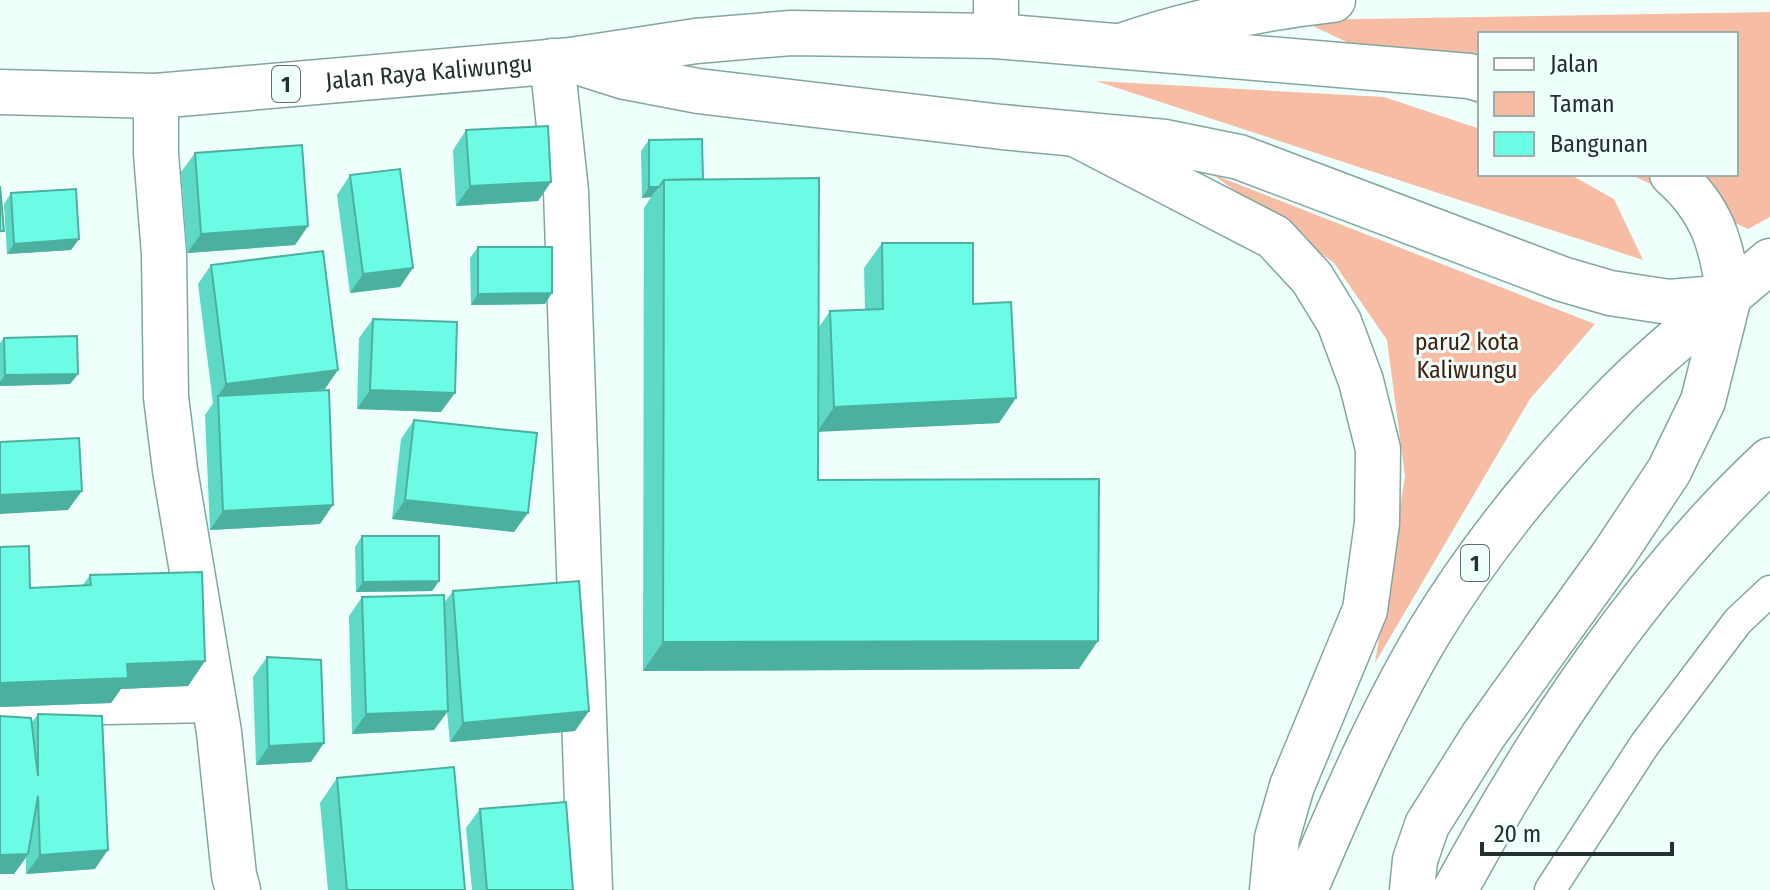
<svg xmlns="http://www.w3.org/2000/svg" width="1770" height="890" font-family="'Fira Sans Condensed',sans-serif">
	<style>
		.green { fill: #f7bda4 }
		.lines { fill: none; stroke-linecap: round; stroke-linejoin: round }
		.lane-casing { stroke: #82a7a0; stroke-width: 33 }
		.street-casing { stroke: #82a7a0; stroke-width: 47 }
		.primary-casing { stroke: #82a7a0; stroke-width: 47 }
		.highway-casing { stroke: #82a7a0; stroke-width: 47 }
		.lane { stroke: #fff; stroke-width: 30 }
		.street { stroke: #fff; stroke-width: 44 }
		.primary { stroke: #fff; stroke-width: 44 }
		.highway { stroke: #fff; stroke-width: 44 }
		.wall { fill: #5dd9c5 }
		.shaded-wall { fill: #4cb0a0 }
		.building { fill: #6cfce5; stroke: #4cb0a0; stroke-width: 2 }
		.labels { text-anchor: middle; stroke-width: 6; stroke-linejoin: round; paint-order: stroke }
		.shield { fill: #effffb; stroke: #606f6c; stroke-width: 2 }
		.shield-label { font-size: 22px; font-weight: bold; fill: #22312f }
		.street-label { font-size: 24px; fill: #22312f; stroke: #effffb }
		.park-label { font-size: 24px; fill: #472110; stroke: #effffb }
	</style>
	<rect width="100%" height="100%" fill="#effffb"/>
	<g class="green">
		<polygon points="1770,12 1770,217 1748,229 1629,174 1736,174 1736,34 1480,34 1480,105 1300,20"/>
		<polygon points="1096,81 1384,97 1480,129 1480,174 1569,174 1614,199 1643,260"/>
		<polygon points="1212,174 1595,324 1530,399 1375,663 1405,476 1387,340 1334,263"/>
	</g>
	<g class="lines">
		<g class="lane-casing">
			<polyline id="lane" points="1550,890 1645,744 1738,621 1770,591"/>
		</g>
		<g class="street-casing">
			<g id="street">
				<polyline points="996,0 996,36"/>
				<polyline points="552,61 566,191 590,890"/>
				<polyline points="156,96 156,154 164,254 166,397 175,470 219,732 234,875 238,890"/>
				<polyline points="0,704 213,700"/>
			</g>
		</g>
		<g class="primary-casing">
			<g id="primary">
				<path d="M584 64 625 77 698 91 1002 127 1165 142 1239 157 1562 279 1610 293 1669 302 1729 297C1722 245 1713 210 1672 174"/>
				<path id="s1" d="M0 92 156 96 571 60 696 41 791 33 996 36 1469 76 1480 79"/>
			</g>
		</g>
		<g class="highway-casing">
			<g id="highway">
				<path d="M1121 46C1190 22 1260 8 1333 0"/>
				<polyline points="1077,135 1274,237 1312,278 1339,322 1361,381 1378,449 1377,523 1365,610 1292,786 1277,838 1272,890"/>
				<path d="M1305 890C1342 803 1380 715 1428 634 1478 551 1541 474 1607 405 1657 352 1715 309 1770 261"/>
				<polyline points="1412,890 1415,860 1427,825 1483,736 1614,554 1669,471 1703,401 1729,297"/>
				<path d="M1455 890C1540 734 1640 582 1770 460"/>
			</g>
		</g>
		<use href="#lane" class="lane"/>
		<use href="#street" class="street"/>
		<use href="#primary" class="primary"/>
		<use href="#highway" class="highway"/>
	</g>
	<g class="wall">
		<polygon points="466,130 551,182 538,201 456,206 453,150"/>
		<polygon points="649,140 703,179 819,327 830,311 865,310 864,268 882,243 973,304 1016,398 999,423 818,431 818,480 1079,669 643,671 644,208 651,197 642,198 641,151"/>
		<polygon points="195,153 308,226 295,245 187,253 181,172"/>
		<polygon points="350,175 400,287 350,293 337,195"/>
		<polygon points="11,193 79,239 71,250 7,254 4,204"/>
		<polygon points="478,247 545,304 471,305 470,258"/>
		<polygon points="211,265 325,389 308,391 320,524 210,530 205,415 213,403 198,284"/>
		<polygon points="373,319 441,412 357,409 359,338"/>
		<polygon points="4,338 78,374 70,384 0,386 0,343"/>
		<polygon points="414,420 514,532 392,519 401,439"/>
		<polygon points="362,536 439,581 432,591 356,592 355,547"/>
		<polygon points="0,547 30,588 83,585 90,575 205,661 188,686 121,689 111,703 0,707"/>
		<polygon points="453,591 589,711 575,731 450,742 447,712 434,730 352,734 349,616 362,597 444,603"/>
		<polygon points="267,657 311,762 256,765 253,677"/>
		<polygon points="38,714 95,869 26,874 26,858 14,874 0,874 0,716 32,722"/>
		<polygon points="337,778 465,890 328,890 320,803"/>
		<polygon points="480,809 573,890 472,890 466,828"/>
	</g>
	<g class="shaded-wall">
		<polygon points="551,182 538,201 456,206 470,186"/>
		<polygon points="649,187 659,187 651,197 642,198"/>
		<polygon points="308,226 295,245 187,253 201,234"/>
		<polygon points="79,239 71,250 7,254 14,244"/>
		<polygon points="413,268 400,287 350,293 363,274"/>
		<polygon points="552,293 545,304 471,305 478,294"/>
		<polygon points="338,370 325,389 218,403 218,396 226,384"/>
		<polygon points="78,374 70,384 0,386 0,382 5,375"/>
		<polygon points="370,390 455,393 441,412 357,409"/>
		<polygon points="1016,398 999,423 817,432 834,407"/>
		<polygon points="82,491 68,510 0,514 0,495"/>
		<polygon points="405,500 528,513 514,532 392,519"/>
		<polygon points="333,505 320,524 210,530 223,511"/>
		<polygon points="439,581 432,591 356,592 363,582"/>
		<polygon points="1098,641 1079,669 643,671 663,642"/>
		<polygon points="205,661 188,686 121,689 111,703 0,707 0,683 127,664"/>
		<polygon points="448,711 434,730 352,734 366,714"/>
		<polygon points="589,711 575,731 450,742 463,723"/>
		<polygon points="324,743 311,762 256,765 269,746"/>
		<polygon points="108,850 95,869 26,874 40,855"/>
		<polygon points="28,854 14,874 0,874 0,855"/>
	</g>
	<g class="building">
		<polygon points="548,126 551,182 470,186 466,130"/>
		<polygon points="702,139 703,179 664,180 659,187 649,187 649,140"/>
		<polygon points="302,145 308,226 201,234 195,153"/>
		<polygon points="400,169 413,268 363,274 350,175"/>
		<polygon points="819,178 818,480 1099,479 1098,641 663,642 664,180"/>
		<polygon points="0,186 4,231 0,231"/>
		<polygon points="76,189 79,239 14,244 11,193"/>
		<polygon points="882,243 973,243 973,304 1011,302 1016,398 834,407 830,311 883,309"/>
		<polygon points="478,247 552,247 552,293 478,294"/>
		<polygon points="323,251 338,370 226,384 211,265"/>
		<polygon points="373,319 457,322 455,393 370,390"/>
		<polygon points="77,336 78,374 5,375 4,338"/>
		<polygon points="329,390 333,505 223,511 218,396"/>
		<polygon points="414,420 537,433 528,513 405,500"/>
		<polygon points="79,438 82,491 0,495 0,442"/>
		<polygon points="362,536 439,536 439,581 363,582"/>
		<polygon points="29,546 30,588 91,585 90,575 202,572 205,661 127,664 128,678 0,683 0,547"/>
		<polygon points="579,581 589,711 463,723 453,591"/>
		<polygon points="444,595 448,711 366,714 362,597"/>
		<polygon points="267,657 321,660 324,743 269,746"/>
		<polygon points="38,714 102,716 108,850 40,855 38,796 28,854 0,855 0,716 31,718 38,776"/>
		<polygon points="454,767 465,890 347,890 337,778"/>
		<polygon points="566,802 573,890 487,890 480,809"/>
	</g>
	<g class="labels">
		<g class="shield">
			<rect x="272" y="66" width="28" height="36" rx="6"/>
			<rect x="1461" y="545" width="28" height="36" rx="6"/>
		</g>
		<g class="shield-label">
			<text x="286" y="92">1</text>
			<text x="1475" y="571">1</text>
		</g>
		<g class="street-label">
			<text dy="8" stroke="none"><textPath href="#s1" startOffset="430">Jalan Raya Kaliwungu</textPath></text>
		</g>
		<g class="park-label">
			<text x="1467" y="350">paru2 kota<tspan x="1467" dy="28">Kaliwungu</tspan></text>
		</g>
	</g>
	<rect x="1478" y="32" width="260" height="144" fill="#effffb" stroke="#9dada9" stroke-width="2"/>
	<rect x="1494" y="58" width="40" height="12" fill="#ffffff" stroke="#9dada9" stroke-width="2"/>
	<text x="1550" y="72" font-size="24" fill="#22312f">Jalan</text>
	<rect x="1494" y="92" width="40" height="24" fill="#f7bda4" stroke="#9dada9" stroke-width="2"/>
	<text x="1550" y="112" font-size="24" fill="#22312f">Taman</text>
	<rect x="1494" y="132" width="40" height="24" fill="#6cfce5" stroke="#9dada9" stroke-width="2"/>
	<text x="1550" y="152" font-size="24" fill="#22312f">Bangunan</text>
	<path d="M1482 842v12h190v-12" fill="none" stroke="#22312f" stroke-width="4"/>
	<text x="1494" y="842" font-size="24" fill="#22312f" stroke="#effffb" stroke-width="6" paint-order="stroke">20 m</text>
</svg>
